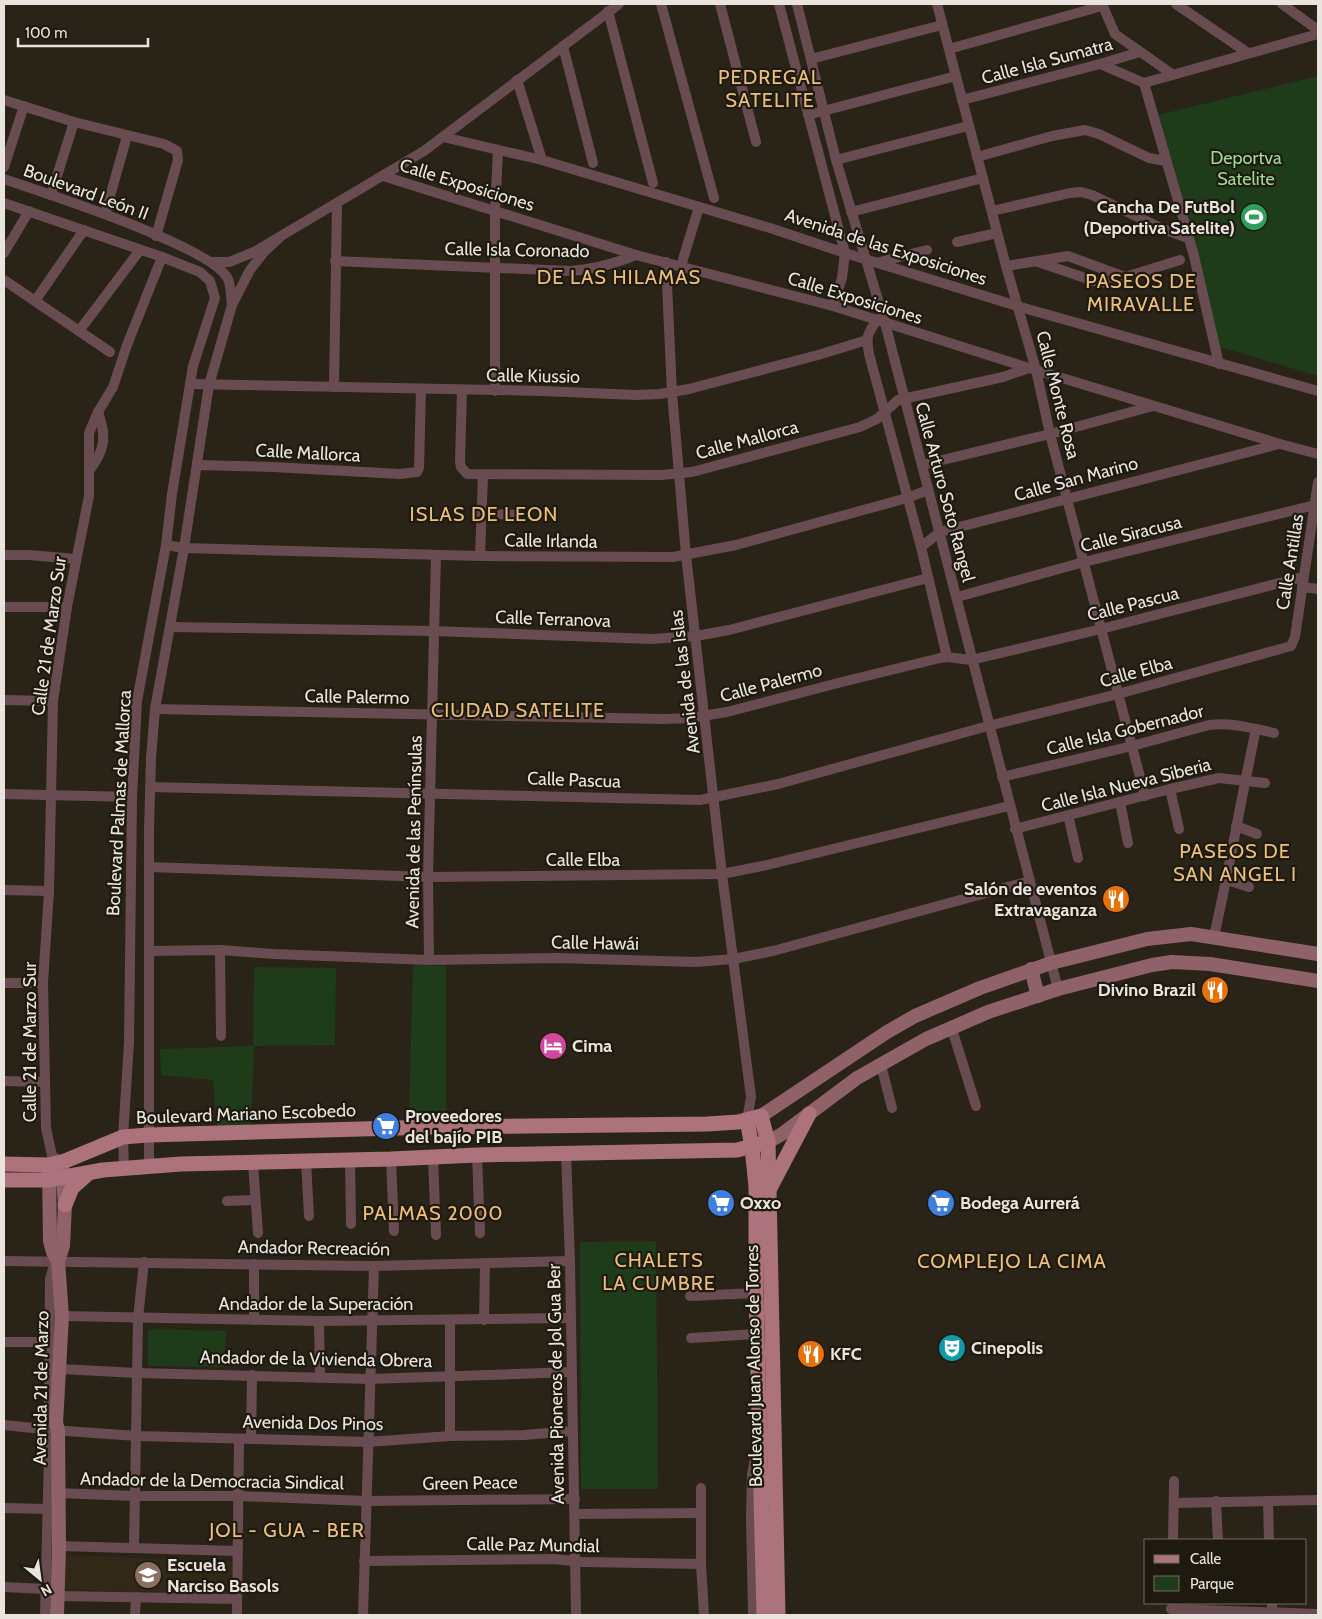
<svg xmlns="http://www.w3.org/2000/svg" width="1322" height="1619" font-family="Cabin,sans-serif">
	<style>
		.built { fill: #312817 }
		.green { fill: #1e3c19 }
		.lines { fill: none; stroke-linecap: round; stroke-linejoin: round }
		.street { stroke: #684c51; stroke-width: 10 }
		.secondary { stroke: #8f626a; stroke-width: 14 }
		.primary { stroke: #ac737d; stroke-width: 15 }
		.labels { text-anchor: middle; stroke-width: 4.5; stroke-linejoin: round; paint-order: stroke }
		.street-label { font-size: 18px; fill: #e9e5de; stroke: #1f1a0f }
		.park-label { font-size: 18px; fill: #9cd991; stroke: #1f1a0f }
		.poi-label { font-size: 18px; font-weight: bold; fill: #e9e5de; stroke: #1f1a0f; text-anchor: start }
		.quarter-label { font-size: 20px; letter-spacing: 1px; fill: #ebbe7a; stroke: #1f1a0f }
	</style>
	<rect width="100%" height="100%" fill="#292318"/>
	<polygon class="built" points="65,1555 232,1561 232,1597 65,1589"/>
	<g class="green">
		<polygon points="1318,76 1318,376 1220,347 1158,115"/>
		<polygon points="413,965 446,966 446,1114 409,1113"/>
		<polygon points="254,967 336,968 335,1045 254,1046 251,1126 217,1127 213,1080 161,1075 160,1049 253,1046"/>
		<polygon points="656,1241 658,1489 581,1489 580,1242"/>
		<polygon points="148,1329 226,1331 224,1367 148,1366"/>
	</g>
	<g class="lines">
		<g class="street">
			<polyline points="661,4 714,198"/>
			<polyline points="720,4 756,142"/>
			<polyline points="779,4 845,253 842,278 833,306"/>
			<polyline points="797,4 836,160 885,323 1058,989"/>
			<polyline points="937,4 1006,266 1036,370 1050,434 1145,796"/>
			<polyline points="1102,4 1115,34 1172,74"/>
			<polyline points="1176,4 1248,53"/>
			<polyline points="1282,4 1318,30"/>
			<polyline points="608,11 653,183"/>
			<polyline points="563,46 593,163"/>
			<polyline points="949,49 1102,6"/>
			<polyline points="811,59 942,25"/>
			<polyline points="1100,64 1144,83"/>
			<polyline points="517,80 542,160"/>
			<polyline points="1144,83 1194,256 1219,364"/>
			<polyline points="1144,83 1318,34"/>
			<polyline points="4,100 74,122 164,144 177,151 178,160 156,236"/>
			<polyline points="962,100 1100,64 1140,52"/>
			<polyline points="808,115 956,76"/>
			<polyline points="443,137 542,160 770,228 845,253 1017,306 1318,391"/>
			<polyline points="977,157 1052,136 1085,130 1099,134 1149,158 1166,161"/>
			<polyline points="836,160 968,126"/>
			<polyline points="4,167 24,106"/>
			<polyline points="383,176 636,255 833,306 1029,368 1280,444 1318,454"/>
			<path d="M4 179C44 193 212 246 228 279 231 286 231 297 232 305"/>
			<polyline points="51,195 74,122"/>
			<polyline points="4,203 162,257 200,272 210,281 215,298 193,366 172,494 166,545 137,701 132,797 129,1042 123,1137 124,1168"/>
			<polyline points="992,211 1070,193 1081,192 1092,195 1163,229 1188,238"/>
			<polyline points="851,212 983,178"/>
			<polyline points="105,214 127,136"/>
			<polyline points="957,242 997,233"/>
			<polyline points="4,253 29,211"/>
			<path d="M335 261 571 271C594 269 614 264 636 255"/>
			<polyline points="212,262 229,262 254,252 424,151 619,4"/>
			<polyline points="666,262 672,393 686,555 722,874 751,1097 747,1120"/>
			<polyline points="880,262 927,250"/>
			<polyline points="1038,262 1094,281 1106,283 1180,260"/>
			<polyline points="681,266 699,207"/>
			<polyline points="1006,266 1068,256 1125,277"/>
			<polyline points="4,280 110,352"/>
			<polyline points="35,301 84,230"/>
			<path d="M877 320C867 334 866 337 869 354L921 547 947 657"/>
			<polyline points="79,331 140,250"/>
			<polyline points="190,384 543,391 636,395 660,394 689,389 818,355 867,340"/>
			<polyline points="334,387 337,203"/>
			<polyline points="462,390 460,462 461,467 467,474 662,475 692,472 860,427 877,419 898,400 1003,377 1029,368"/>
			<polyline points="495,391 495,212 498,150"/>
			<polyline points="197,465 273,467 400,474 417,472 419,468 421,389"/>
			<polyline points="922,465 1050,434 1153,406"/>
			<path d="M89 471C105 450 107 437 98 412"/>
			<polyline points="481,513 515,515"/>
			<polyline points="166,545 184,548 480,556 673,557 736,545 907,498 928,490"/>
			<polyline points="921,547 940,532 1279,444"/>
			<polyline points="4,555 29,555 76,559"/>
			<polyline points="480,556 483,475"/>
			<polyline points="1302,587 1318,589"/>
			<polyline points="957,597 1084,562 1315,505"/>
			<polyline points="4,607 67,607"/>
			<polyline points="170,627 434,631 652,639 696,636 729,630 928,578"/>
			<polyline points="4,700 53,701"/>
			<polyline points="155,709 664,719 690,718 727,712 842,682 940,658 947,657 971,660 1101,629 1303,577"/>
			<path d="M1002 777 1132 746 1209 725C1231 722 1252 728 1274 733"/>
			<polyline points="150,787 700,800 778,784 988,726 1118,694 1291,646 1295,637 1318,482"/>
			<polyline points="1170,789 1179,829"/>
			<polyline points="4,794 132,797"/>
			<polyline points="1120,802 1128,843"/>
			<polyline points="1068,815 1078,858"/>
			<polyline points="1236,826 1257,834"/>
			<polyline points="1015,829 1170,789 1219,778 1265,783"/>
			<polyline points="149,867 428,877 722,874 767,865 1009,806"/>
			<polyline points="1227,880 1249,887"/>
			<polyline points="4,890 49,891"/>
			<path d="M1214 936C1230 867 1241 798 1256 729"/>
			<polyline points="220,950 221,1036"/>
			<polyline points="150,951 220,950 274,954 429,960 556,958 696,962 733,959 773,951 1030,881"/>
			<polyline points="429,960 428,877 436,555"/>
			<polyline points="4,983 43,983"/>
			<polyline points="951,1026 976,1106"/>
			<polyline points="881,1065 892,1108"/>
			<polyline points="4,1081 45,1082"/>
			<polyline points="566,1153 570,1261 576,1615"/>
			<polyline points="477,1155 480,1233"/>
			<polyline points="433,1156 436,1235"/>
			<polyline points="391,1159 394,1231"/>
			<polyline points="350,1160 351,1224"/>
			<polyline points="306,1161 309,1216"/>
			<polyline points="61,1162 52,1156 46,1128 43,983 49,891 53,701 67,607 89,496 89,433 98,412 113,387 127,345 162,257"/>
			<polyline points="253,1163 258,1233"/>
			<polyline points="149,1166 149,830 151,758 155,709 184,548 209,385 232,305 250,270 264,252 279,238"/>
			<polyline points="227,1201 255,1200"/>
			<polyline points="4,1261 374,1266 570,1261"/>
			<polyline points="690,1296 756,1293"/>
			<polyline points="62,1316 319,1321 570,1318"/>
			<polyline points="254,1320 254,1264"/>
			<polyline points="484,1320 485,1264"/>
			<polyline points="319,1321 320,1378"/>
			<polyline points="691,1338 757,1334"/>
			<polyline points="4,1342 50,1342"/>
			<polyline points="60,1369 137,1373 370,1379 572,1372"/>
			<polyline points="56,1421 50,1412 49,1408 50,1279 53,1269 58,1261"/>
			<polyline points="4,1425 52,1430 137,1436 368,1442 450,1436 524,1435 573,1431"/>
			<polyline points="450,1436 450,1320"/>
			<polyline points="251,1439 252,1375"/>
			<polyline points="701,1488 701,1564 704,1615"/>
			<polyline points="57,1493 135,1496 239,1496 366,1501 575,1499"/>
			<polyline points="1216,1501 1218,1540"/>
			<polyline points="1268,1501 1269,1540"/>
			<polyline points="1174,1503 1318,1500"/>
			<polyline points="4,1508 47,1509"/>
			<polyline points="575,1514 701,1513"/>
			<polyline points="1173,1540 1174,1481"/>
			<polyline points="59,1546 238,1551"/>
			<polyline points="134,1548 138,1318 144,1262"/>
			<polyline points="364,1561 554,1559 582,1562 701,1564"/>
			<polyline points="4,1587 46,1589"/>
			<polyline points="57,1596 237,1599"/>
			<polyline points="1272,1603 1272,1613"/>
			<polyline points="1171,1609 1318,1614"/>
			<polyline points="45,1615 49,1454 52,1430 54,1426"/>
			<polyline points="135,1615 136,1597"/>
			<polyline points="237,1615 239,1439"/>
			<polyline points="363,1615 374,1266"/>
			<polyline points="753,1615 751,1517 752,1474 755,1459"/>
		</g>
		<g class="secondary">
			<polyline points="1031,969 1038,996"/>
			<polyline points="761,1116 887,1032 915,1016 980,988 1051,963 1147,939 1191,934 1318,954"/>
			<polyline points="768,1142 782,1134 857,1078 926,1039 988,1012 1058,989 1152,965 1172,962 1210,964 1318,981"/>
			<polyline points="49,1171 50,1241 53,1252 58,1261"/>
			<polyline points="57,1615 59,1546 58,1430 56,1423 62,1316 58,1261 63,1246 65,1205 62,1168"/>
		</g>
		<g class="primary">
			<polyline points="747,1120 752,1147 756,1187 756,1293 764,1615"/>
			<polyline points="4,1164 49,1165 65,1161 123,1137 148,1135 432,1127 707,1124 738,1122 761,1116 768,1142 778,1615"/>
			<polyline points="4,1180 48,1180 103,1170 181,1164 391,1159 477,1155 737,1150 768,1142"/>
			<polyline points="770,1188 809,1114"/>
			<polyline points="65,1205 72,1188 89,1173"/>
		</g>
	</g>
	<defs>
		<g id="stadium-disc" transform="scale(1.4375)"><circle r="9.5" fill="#2e9e5b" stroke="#1f1a0f"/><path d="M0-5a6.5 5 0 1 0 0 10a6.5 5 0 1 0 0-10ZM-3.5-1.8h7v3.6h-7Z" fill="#fff"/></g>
		<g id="restaurant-disc" transform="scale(1.4375)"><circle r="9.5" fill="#e8710a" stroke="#1f1a0f"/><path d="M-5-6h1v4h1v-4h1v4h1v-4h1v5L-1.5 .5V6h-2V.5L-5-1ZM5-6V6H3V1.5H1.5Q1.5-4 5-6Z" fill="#fff"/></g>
		<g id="hotel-disc" transform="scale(1.4375)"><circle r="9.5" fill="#d1479c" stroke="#1f1a0f"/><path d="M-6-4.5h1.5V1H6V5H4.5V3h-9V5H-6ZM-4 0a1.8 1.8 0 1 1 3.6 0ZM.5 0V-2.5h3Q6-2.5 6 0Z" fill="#fff"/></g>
		<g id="supermarket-disc" transform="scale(1.4375)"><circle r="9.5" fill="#3f7fe0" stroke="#1f1a0f"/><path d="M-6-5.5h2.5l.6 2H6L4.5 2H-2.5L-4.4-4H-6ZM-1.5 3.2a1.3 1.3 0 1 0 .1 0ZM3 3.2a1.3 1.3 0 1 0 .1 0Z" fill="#fff"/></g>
		<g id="theatre-disc" transform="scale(1.4375)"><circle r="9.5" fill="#0f9aa8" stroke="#1f1a0f"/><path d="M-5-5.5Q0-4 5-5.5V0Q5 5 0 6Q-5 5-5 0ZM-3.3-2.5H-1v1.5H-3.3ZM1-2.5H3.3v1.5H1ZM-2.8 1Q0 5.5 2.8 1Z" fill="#fff"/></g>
		<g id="school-disc" transform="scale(1.4375)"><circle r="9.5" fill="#8d6e63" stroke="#1f1a0f"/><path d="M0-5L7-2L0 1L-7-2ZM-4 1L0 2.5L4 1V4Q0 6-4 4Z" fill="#fff"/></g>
	</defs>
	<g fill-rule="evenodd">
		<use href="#stadium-disc" x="1254" y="217"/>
		<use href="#restaurant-disc" x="1116" y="899"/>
		<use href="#restaurant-disc" x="1215" y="990"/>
		<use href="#hotel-disc" x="553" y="1046"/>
		<use href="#supermarket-disc" x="386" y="1126"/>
		<use href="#supermarket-disc" x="721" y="1203"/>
		<use href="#supermarket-disc" x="941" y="1203"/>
		<use href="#theatre-disc" x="952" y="1348"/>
		<use href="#restaurant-disc" x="811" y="1354"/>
		<use href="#school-disc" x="148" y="1575"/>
	</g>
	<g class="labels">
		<g class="street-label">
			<text transform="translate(1047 61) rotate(-15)" y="6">Calle Isla Sumatra</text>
			<text transform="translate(467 185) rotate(17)" y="6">Calle Exposiciones</text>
			<text transform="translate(86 192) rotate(20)" y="6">Boulevard León II</text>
			<text transform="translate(886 247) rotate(18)" y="6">Avenida de las Exposiciones</text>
			<text transform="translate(517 250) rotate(1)" y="6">Calle Isla Coronado</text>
			<text transform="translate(855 298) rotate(17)" y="6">Calle Exposiciones</text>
			<text transform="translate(533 376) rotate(1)" y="6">Calle Kiussio</text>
			<text transform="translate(1058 395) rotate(76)" y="6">Calle Monte Rosa</text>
			<text transform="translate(747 440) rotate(-15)" y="6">Calle Mallorca</text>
			<text transform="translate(308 453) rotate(3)" y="6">Calle Mallorca</text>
			<text transform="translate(1076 479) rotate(-15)" y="6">Calle San Marino</text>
			<text transform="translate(945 492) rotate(75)" y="6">Calle Arturo Soto Rangel</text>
			<text transform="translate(1131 534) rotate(-14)" y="6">Calle Siracusa</text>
			<text transform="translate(551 541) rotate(1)" y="6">Calle Irlanda</text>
			<text transform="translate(1290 562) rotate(-81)" y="6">Calle Antillas</text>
			<text transform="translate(1133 604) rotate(-14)" y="6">Calle Pascua</text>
			<text transform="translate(553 619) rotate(2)" y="6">Calle Terranova</text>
			<text transform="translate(49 636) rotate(-82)" y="6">Calle 21 de Marzo Sur</text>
			<text transform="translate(1136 672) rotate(-15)" y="6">Calle Elba</text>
			<text transform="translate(685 682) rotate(-97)" y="6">Avenida de las Islas</text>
			<text transform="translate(771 683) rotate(-15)" y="6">Calle Palermo</text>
			<text transform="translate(357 697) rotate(1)" y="6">Calle Palermo</text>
			<text transform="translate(1125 730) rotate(-14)" y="6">Calle Isla Gobernador</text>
			<text transform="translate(574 780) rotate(2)" y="6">Calle Pascua</text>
			<text transform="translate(1126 785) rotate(-14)" y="6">Calle Isla Nueva Siberia</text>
			<text transform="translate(119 803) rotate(-87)" y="6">Boulevard Palmas de Mallorca</text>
			<text transform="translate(414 832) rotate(-89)" y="6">Avenida de las Penínsulas</text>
			<text x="583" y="866">Calle Elba</text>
			<text transform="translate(595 943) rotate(1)" y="6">Calle Hawái</text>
			<text transform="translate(30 1042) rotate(-90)" y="6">Calle 21 de Marzo Sur</text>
			<text transform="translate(246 1114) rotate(-2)" y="6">Boulevard Mariano Escobedo</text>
			<text transform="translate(314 1248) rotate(1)" y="6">Andador Recreación</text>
			<text x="316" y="1310">Andador de la Superación</text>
			<text transform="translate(316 1359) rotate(1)" y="6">Andador de la Vivienda Obrera</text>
			<text transform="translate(754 1366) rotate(-91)" y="6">Boulevard Juan Alonso de Torres</text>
			<text transform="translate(556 1384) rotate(-91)" y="6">Avenida Pioneros de Jol Gua Ber</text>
			<text transform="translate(41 1388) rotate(-89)" y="6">Avenida 21 de Marzo</text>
			<text transform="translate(313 1423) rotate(1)" y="6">Avenida Dos Pinos</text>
			<text transform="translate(212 1481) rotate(1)" y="6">Andador de la Democracia Sindical</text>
			<text transform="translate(470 1483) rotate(-1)" y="6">Green Peace</text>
			<text transform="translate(533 1545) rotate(1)" y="6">Calle Paz Mundial</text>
		</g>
		<g class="park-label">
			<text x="1246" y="164">Deportva<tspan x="1246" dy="21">Satelite</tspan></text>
		</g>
		<g class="poi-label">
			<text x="1235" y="213" text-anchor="end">Cancha De FutBol<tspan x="1235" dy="21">(Deportiva Satelite)</tspan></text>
			<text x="1097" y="895" text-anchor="end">Salón de eventos<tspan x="1097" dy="21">Extravaganza</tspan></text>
			<text x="1196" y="996" text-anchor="end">Divino Brazil</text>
			<text x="572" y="1052">Cima</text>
			<text x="405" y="1122">Proveedores<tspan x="405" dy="21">del bajío PIB</tspan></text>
			<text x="740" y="1209">Oxxo</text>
			<text x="960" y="1209">Bodega Aurrerá</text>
			<text x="971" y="1354">Cinepolis</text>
			<text x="830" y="1360">KFC</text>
			<text x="167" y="1571">Escuela<tspan x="167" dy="21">Narciso Basols</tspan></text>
		</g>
		<g class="quarter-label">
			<text x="770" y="84">PEDREGAL<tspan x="770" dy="23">SATELITE</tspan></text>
			<text x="619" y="284">DE LAS HILAMAS</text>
			<text x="1141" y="288">PASEOS DE<tspan x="1141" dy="23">MIRAVALLE</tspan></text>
			<text x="484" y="521">ISLAS DE LEON</text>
			<text x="518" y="717">CIUDAD SATELITE</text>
			<text x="1235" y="858">PASEOS DE<tspan x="1235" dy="23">SAN ANGEL I</tspan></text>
			<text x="433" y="1220">PALMAS 2000</text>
			<text x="659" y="1267">CHALETS<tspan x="659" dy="23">LA CUMBRE</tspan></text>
			<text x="1012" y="1268">COMPLEJO LA CIMA</text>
			<text x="287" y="1537">JOL - GUA - BER</text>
		</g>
	</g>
	<rect width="1322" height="1619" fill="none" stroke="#e9e5de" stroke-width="10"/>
	<rect x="1144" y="1539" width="162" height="65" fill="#1f1a0f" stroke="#706b62"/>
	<rect x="1154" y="1555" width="25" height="8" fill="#ac737d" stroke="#706b62"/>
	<text x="1190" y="1564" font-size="15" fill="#e9e5de">Calle</text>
	<rect x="1154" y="1576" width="25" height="15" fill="#1e3c19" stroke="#706b62"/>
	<text x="1190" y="1589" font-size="15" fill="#e9e5de">Parque</text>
	<g transform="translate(40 1579) rotate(151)" stroke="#1f1a0f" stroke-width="4" paint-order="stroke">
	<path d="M0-4L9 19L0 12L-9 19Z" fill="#e9e5de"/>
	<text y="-8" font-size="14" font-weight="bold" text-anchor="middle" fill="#e9e5de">N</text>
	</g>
	<path d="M18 38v8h130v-8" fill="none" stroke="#e9e5de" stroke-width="2.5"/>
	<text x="25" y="38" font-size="15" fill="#e9e5de" stroke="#1f1a0f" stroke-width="4" paint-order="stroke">100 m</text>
</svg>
